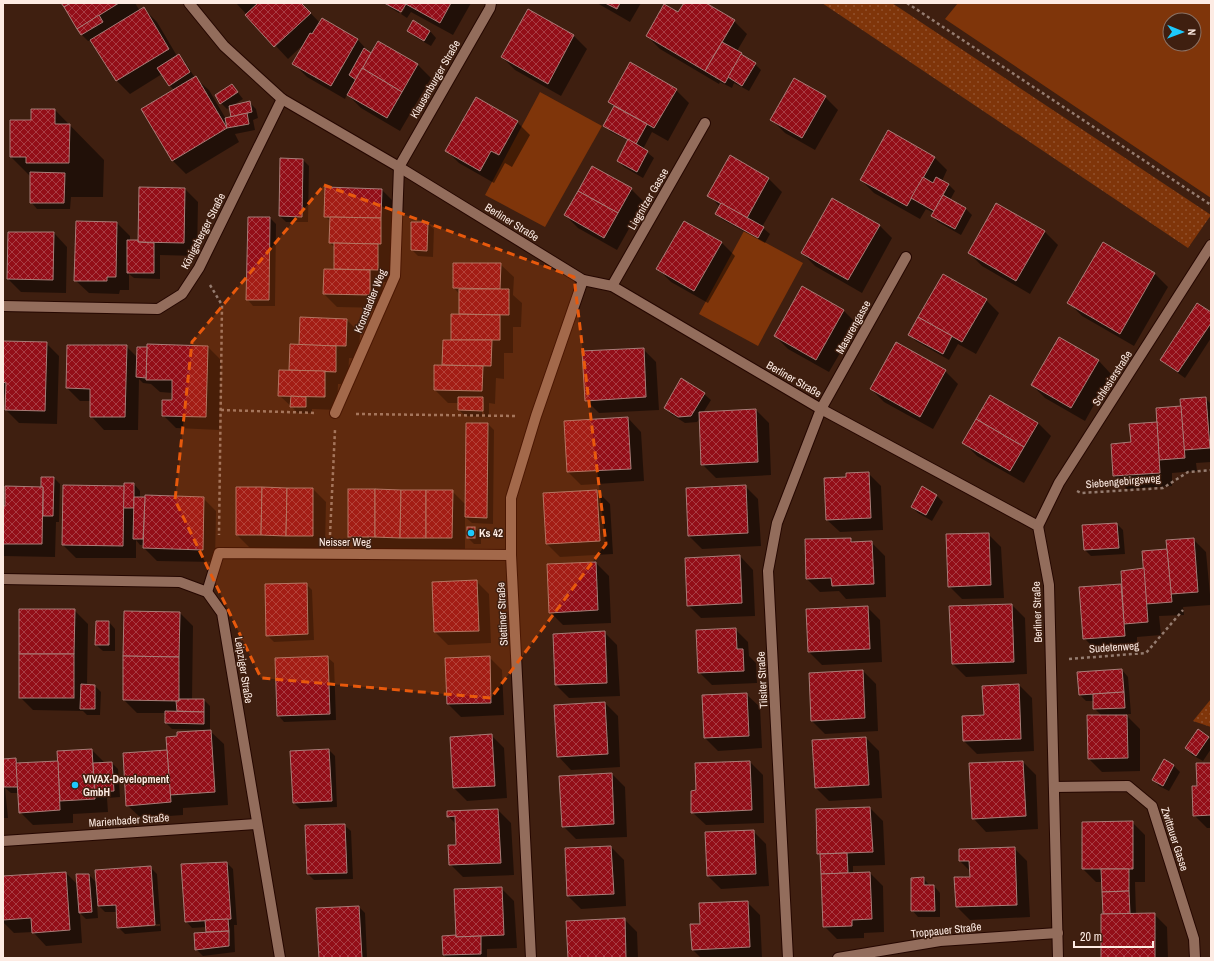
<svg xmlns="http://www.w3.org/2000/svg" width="1214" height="961" font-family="'Archivo Narrow',sans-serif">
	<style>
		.grass { fill: #7f350a; fill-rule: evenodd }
		.garden { fill: url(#garden-dots) }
		.shadow { fill: #0007; fill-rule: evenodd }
		.building { fill: url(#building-cross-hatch); stroke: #a87c77 }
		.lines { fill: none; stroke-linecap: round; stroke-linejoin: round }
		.street-casing { stroke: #250700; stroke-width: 12 }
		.path { stroke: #957c70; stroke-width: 2.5; stroke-dasharray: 3 3; stroke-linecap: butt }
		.street { stroke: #936d5c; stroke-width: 10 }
		.marked { fill: #e8590c; fill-opacity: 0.2; stroke: #e8590c; stroke-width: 3; stroke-dasharray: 8 5; stroke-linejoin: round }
		.poi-dot { fill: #1dc9fc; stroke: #3f1f10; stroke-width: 1.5 }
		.labels { text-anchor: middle; stroke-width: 3; stroke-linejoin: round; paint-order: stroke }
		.street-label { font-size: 11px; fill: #fdebe3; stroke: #3f1f10 }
		.poi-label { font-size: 11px; font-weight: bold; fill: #fdebe3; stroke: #3f1f10; text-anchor: start }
	</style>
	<defs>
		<pattern id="garden-dots" width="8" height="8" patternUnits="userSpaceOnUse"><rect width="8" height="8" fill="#7f350a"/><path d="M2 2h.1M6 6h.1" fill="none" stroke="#92522e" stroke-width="1.8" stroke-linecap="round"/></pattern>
		<pattern id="building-cross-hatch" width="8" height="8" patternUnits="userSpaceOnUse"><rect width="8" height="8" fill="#930e18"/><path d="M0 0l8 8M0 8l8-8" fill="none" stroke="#a83d45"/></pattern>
	</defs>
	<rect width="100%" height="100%" fill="#3f1f10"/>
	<g class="grass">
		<path d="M958 3H1211V198L945 19ZM1170 20H1194V44H1170Z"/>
		<polygon points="540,92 602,126 545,227 485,195"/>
		<polygon points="744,231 803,263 758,346 699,314"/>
	</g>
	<g class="garden">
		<polygon points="822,3 892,3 1211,215 1188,248"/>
		<polygon points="1211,699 1211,727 1193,721"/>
	</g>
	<g class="shadow">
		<polygon points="63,3 135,3 140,11 144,9 157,22 177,56 179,55 185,62 195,78 209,90 226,119 232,117 230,107 227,109 221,103 232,85 243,99 232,106 250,103 256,109 258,118 253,120 255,130 235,134 239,142 186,174 173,161 143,109 174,90 170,86 162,74 130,94 117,81 92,41 88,41 82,35"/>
		<polygon points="236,3 301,3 320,23 322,20 358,40 371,54 378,42 418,65 431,78 400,131 361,108 347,94 345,99 307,77 294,64 304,44 288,59"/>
		<polygon points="383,3 471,3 453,35 411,12 407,18 401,14 405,8 403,6 399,13"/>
		<polygon points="597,3 641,3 630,22"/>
		<polygon points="685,3 704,3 734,21 747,34 737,51 755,64 761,70 749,91 734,83 732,88 720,82 719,84 660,49 647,36 679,14"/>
		<polygon points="528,10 574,36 587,49 561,96 515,70 502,57"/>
		<polygon points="408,30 430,31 436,38 431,46 415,37"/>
		<polygon points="676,90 689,103 668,141 652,132 643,149 654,158 643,178 624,167 618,161 629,141 611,132 605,125 614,107 609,102"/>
		<polygon points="825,97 838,110 815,150 785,133 772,120"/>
		<polygon points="55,110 104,160 103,197 71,197 70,209 37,209 31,202 31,177 11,157 32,121"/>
		<polygon points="517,122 530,135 512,167 505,163 494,183 459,163 446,150"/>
		<polygon points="730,157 769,179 782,192 762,227 770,234 765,243 723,220 716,214 720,207 709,195"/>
		<polygon points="934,157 947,170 942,181 949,185 955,191 950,200 966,209 972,215 961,235 938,222 932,216 934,213 926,209 920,219 874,193 861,180"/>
		<polygon points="281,159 303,160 309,166 308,222 286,222 280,216"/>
		<polygon points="3,178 4,179 4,212 3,212"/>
		<polygon points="185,189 198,202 197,256 160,255 160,279 134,278 129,274 129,290 120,290 119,294 89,293 75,280 117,223 130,236 130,241 139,242"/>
		<polygon points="631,189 644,202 617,250 578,228 565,215"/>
		<polygon points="382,190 395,203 393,257 391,257 390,282 383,282 382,308 337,307 324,294 335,270 335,248 330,243 331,222 325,216"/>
		<polygon points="997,204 1045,232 1058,245 1030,294 982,266 969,253"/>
		<polygon points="249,218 270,218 276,224 275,306 253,306 247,299"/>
		<polygon points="685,222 722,243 735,256 708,303 671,282 658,269"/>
		<polygon points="427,223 434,229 433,257 418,256 412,250"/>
		<polygon points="879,225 892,238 862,293 815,266 802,253"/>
		<polygon points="54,233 67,247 66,293 21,292 8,279"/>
		<polygon points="1103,244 1155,274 1168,287 1134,346 1082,316 1069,303"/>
		<path d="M454 264H500L514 277 513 295 522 303 521 327H513V353H504V379L496 378 495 404 489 403V417L465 416 459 410V403H448L435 390 443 366 444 341H452L460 315V295L454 288ZM482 403H484V416H482Z"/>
		<polygon points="803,288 844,311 857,324 829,372 788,349 775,336"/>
		<polygon points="986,300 999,313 976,354 958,344 949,360 916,341 910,335"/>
		<polygon points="1211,314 1211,338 1185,378 1168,366 1161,360"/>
		<polygon points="301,319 347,320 360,333 359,359 349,358 348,384 338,384 337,410 312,409 312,413 298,413 279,395 290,371 291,345 300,346"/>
		<polygon points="3,342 46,343 59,356 57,424 19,423 6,410 7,395 3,394"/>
		<polygon points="68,346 126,346 137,357 208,347 221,360 219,430 176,428 163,415 173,401 173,393 160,392 151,384 143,383 139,379 138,430 104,430 91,416 91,401 80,401 67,388"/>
		<polygon points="643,349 656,362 659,410 599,413 586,400"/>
		<polygon points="1098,360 1111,374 1085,421 1045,398 1032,385"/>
		<polygon points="945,371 958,384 933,429 884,402 871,389"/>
		<polygon points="704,394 711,400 703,413 756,410 769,423 771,475 716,478 702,464 701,417 697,422 685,423 671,414 665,408"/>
		<polygon points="1205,398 1211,404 1211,462 1196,463 1197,471 1172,473 1172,486 1127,489 1114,476 1132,443 1158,423 1182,407"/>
		<polygon points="628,418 641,432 644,481 581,485 568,472"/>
		<polygon points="1038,423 1051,436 1024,483 977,456 964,443"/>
		<polygon points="467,424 488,424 494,430 493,524 472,523 465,517 465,551 362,550 349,537 452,491 466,505"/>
		<polygon points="868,473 881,486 883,530 840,532 826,519 847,478"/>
		<polygon points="54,478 60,484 59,522 56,522 55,557 3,556 3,507 42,488"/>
		<polygon points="134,484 140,491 140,498 203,498 216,511 215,562 157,561 144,548 144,545 140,545 136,540 136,558 76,558 63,545 125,487"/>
		<polygon points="745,486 758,499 761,546 702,549 689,536"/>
		<polygon points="313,489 326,502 325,548 250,548 237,535"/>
		<polygon points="597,491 610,504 613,554 560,557 547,544 544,494"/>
		<polygon points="936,495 943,502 932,521 918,513 912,507"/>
		<polygon points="1117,524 1123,530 1125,554 1091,556 1085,550"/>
		<polygon points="475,528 481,535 481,544 474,544 468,538"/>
		<polygon points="988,534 1001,547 1004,598 962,599 949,586"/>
		<polygon points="850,539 855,543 872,543 885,556 886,597 846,599 839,591 820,592 807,579 806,540"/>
		<polygon points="1193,539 1206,552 1211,605 1183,607 1184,615 1159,616 1161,635 1137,637 1137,648 1097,651 1084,638 1080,588 1122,585 1122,572 1145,569 1168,550"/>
		<polygon points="740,556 753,570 755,616 701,618 688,605"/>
		<polygon points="596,563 609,576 611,623 563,625 550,612"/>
		<polygon points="476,581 489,594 491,643 448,645 435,632"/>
		<polygon points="306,584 312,590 314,640 274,642 267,635"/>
		<polygon points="1012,605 1025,618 1027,674 966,677 953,664"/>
		<polygon points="867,607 880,620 882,662 822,665 809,652"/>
		<polygon points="74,610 88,624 87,685 95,686 101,692 100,715 87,715 83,711 33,710 20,697"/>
		<polygon points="180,613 193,626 192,700 204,700 210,706 210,731 224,744 228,805 183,808 183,815 141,818 127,805 168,751 206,731 206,730 172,729 166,723 166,713 137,713 124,700"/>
		<polygon points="109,622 115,629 115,651 103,651 96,645"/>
		<polygon points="735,629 748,642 749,656 756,663 757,683 712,685 699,672"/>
		<polygon points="604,632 617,645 620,696 569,698 556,685"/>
		<polygon points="327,657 334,663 336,720 284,722 278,715"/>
		<polygon points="489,657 502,670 504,715 461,717 448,704 446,659"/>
		<polygon points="1122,670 1128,677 1131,714 1125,714 1140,729 1140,771 1102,772 1089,759 1102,716 1094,708 1094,701 1086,701 1080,695"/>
		<polygon points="863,671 876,684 878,731 825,734 812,721"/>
		<polygon points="1019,685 1032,698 1034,751 977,754 964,741"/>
		<polygon points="746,694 760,707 762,748 718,751 705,738"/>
		<polygon points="605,703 618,716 620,767 571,770 558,756"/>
		<polygon points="491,735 504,748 507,798 467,801 454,788 451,738"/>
		<polygon points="1208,737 1211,740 1211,749 1203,761 1192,755 1186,748"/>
		<polygon points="866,738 879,751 882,798 829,801 816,788"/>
		<polygon points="92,750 105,763 112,763 118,769 120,797 107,798 108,812 73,814 73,823 33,825 20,812 19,793 11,793 5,788 8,818 3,818 3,760 15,759 21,764 59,762"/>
		<polygon points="329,750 335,756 337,807 300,809 294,803"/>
		<polygon points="1164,760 1174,766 1180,772 1169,791 1159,786 1153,779"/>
		<polygon points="750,762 763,775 764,823 706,825 692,812 697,791"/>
		<polygon points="1023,762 1036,775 1038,829 986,832 973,818"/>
		<polygon points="1211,764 1211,828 1207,828 1194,815 1198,787"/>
		<polygon points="612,774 625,787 627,837 576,839 563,826"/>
		<polygon points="870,808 883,821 885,865 853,866 853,874 870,873 883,886 884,932 864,933 864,938 837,939 824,926 821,856 818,854"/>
		<polygon points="498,810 511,823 514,875 463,877 450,864 457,846 456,824 448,816"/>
		<polygon points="1132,822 1145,835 1145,882 1135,882 1136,915 1154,914 1167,927 1168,958 1102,958 1104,915 1103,882 1096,882 1083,869"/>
		<polygon points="344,825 351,831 353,879 314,880 308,874"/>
		<polygon points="753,831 766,844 769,886 721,889 708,876"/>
		<polygon points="611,847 624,860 626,906 581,909 568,896"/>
		<polygon points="1014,848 1027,861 1030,917 970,920 957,907 971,878 971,872 960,861 960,850"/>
		<polygon points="227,863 233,869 237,925 234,925 235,952 203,956 196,949 207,933 207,927 192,928 186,921"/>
		<path d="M151 868 157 874 161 931 125 934 118 927 117 912H105L97 904 98 918 86 919 80 913 82 943 46 946 33 932 14 933 3 922V877L66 873 78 885 77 875H89L97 883ZM160 924V926L123 928V926Z"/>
		<polygon points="923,878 930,886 934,886 940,893 940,917 918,917 912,910"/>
		<polygon points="501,888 514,901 517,948 487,949 487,958 447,958 444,955 443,937 457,936"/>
		<polygon points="747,902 760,915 762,958 701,958 693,950 691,925 702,925"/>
		<polygon points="359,907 365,913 367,958 320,958"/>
		<polygon points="624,919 637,932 638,958 569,958"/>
	</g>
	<g class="building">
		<polygon points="61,3 71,3 64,7"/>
		<polygon points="71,3 119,3 77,29 64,7"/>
		<polygon points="258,3 301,3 311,13 274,47 245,15"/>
		<polygon points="384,3 404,3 406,4 401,12"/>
		<polygon points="404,3 451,3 440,23"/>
		<polygon points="605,3 620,3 617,9"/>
		<polygon points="684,3 706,3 735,20 705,71 646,36 664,4 678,12"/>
		<polygon points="144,7 169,49 116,81 90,40"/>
		<polygon points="528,9 574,35 548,84 501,57"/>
		<polygon points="99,15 103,22 81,35 77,29"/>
		<polygon points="322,18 358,39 331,86 292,64 310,33 312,34"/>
		<polygon points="413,20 430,31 424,41 407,31"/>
		<polygon points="378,41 418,64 402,92 362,68"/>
		<polygon points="722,42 742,53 725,83 705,71"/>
		<polygon points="364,48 371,53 356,80 349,75"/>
		<polygon points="179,54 190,72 169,86 157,68"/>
		<polygon points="741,54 756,63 742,86 728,77"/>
		<polygon points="630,62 677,89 654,128 608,102"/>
		<polygon points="362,68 402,92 387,118 347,95"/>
		<polygon points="196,76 227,128 172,161 141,109"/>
		<polygon points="794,78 826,96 802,138 770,120"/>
		<polygon points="232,84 238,92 220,104 215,95"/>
		<polygon points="476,97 518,121 499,155 491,151 480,171 445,151"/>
		<polygon points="250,101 252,112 231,117 229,106"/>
		<polygon points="614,106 647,124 636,144 603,126"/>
		<polygon points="31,109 55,109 55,124 70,124 69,163 26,163 26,157 10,157 10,120 31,120"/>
		<polygon points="247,113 249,124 227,128 225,118"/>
		<polygon points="888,130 935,157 907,206 860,180"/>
		<polygon points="628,139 648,151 637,172 617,161"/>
		<polygon points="730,155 769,178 747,218 707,196"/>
		<polygon points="280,158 303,159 302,217 279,216"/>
		<polygon points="592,166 632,188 618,213 578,191"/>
		<polygon points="30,172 65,173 64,203 30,203"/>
		<polygon points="923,177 933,183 936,177 949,184 934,211 911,198"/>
		<polygon points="139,187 185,188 184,243 138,242"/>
		<polygon points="325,187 382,189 381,218 324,217"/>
		<polygon points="578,191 618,213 604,238 564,215"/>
		<polygon points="943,195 966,208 955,229 931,216"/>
		<polygon points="832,198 880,225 848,280 801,253"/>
		<polygon points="721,203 764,227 758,238 715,214"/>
		<polygon points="996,203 1045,231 1016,281 968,253"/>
		<polygon points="248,217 270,217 269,300 246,300"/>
		<polygon points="330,217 381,218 381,244 329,243"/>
		<polygon points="76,221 117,222 116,277 107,277 107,281 74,281"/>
		<polygon points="684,221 722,242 694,291 656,269"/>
		<polygon points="411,222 428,222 427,251 411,250"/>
		<polygon points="8,232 54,232 53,280 7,279"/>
		<polygon points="127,240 138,240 138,242 154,243 154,273 127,273"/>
		<polygon points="1103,242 1155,273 1120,334 1067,303"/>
		<polygon points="334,243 378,244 378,270 334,269"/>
		<polygon points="453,263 501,263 500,289 453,288"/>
		<polygon points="324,269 370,270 370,295 323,294"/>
		<polygon points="943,274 987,299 962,342 918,317"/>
		<polygon points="802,286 844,310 816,360 774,336"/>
		<polygon points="459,289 509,289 509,315 459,314"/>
		<polygon points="1197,303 1211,312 1211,323 1178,372 1160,360"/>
		<polygon points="451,314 500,315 500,340 451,340"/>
		<polygon points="300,317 347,319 346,346 299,345"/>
		<polygon points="918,317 952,336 943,354 908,335"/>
		<polygon points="1059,337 1099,360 1071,408 1031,385"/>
		<polygon points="443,340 492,340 491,366 442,365"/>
		<polygon points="3,341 47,342 45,411 5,410 6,383 3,382"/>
		<polygon points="896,342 946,370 920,417 870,389"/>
		<polygon points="147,344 208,346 206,417 162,416 162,400 172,400 172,380 146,380"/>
		<polygon points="290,344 336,346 336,372 289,370"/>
		<polygon points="67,345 127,345 125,417 90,417 90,389 66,388"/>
		<polygon points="137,347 147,347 146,378 136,377"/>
		<polygon points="644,348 646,397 585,401 582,351"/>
		<polygon points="434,365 483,366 482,391 434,390"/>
		<polygon points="279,370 325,371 325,397 278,396"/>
		<polygon points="681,378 705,393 691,416 678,417 664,408"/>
		<polygon points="990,395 1038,423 1024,447 976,419"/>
		<polygon points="291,396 306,397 306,407 290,407"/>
		<polygon points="458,397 483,397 483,411 458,410"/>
		<polygon points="1206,397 1210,448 1184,450 1180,399"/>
		<polygon points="1181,406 1185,458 1159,460 1156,408"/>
		<polygon points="756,409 758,462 701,465 699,412"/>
		<polygon points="628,417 631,469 567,472 564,421"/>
		<polygon points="976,419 1024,447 1010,471 962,443"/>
		<polygon points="1157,422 1160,473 1113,476 1111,444 1131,442 1129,424"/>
		<polygon points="466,423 488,423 487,518 465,517"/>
		<polygon points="869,472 871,518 826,520 824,478 846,477 846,473"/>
		<polygon points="41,477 54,477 53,516 43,516 43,487 41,487"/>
		<polygon points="124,483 134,483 134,508 123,508"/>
		<polygon points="63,485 124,486 123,546 62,545"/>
		<polygon points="746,485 748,533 688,536 686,488"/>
		<polygon points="5,486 43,487 42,544 3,544 3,506 5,506"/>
		<polygon points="922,486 937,495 926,515 911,507"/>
		<polygon points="236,487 262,487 261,535 236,535"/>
		<polygon points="262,487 287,488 286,536 261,535"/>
		<polygon points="287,488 313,488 313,536 286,536"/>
		<rect x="348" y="489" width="27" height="48"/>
		<polygon points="375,489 401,490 400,538 375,537"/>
		<polygon points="401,490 426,490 426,538 400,538"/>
		<polygon points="426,490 453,490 452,538 426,538"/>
		<polygon points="597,490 600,541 546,544 543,493"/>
		<polygon points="145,495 204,497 203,550 143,548"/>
		<polygon points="134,497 145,497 143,539 133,539"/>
		<polygon points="1117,523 1119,548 1084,550 1082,525"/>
		<rect x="467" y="527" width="8" height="11"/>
		<polygon points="989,533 991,585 948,587 946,534"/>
		<polygon points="851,538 851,542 872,541 874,584 832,586 831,578 806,579 805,539"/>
		<polygon points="1194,538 1198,592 1171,594 1166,540"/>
		<polygon points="1167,549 1172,602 1146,604 1142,551"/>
		<polygon points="740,555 742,603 687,606 685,558"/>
		<polygon points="596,562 598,610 549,613 547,564"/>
		<polygon points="1144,568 1148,622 1124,624 1121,571"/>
		<polygon points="477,580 479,631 434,632 432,582"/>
		<polygon points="307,583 308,634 266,636 265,584"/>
		<polygon points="1121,584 1125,636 1083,639 1079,587"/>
		<polygon points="1012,604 1014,662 952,664 949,606"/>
		<polygon points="868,606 870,649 808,652 806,609"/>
		<polygon points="19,609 75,609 74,654 19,654"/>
		<polygon points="124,611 180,612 179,657 123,656"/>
		<polygon points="96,621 109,621 109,645 95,645"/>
		<polygon points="736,628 737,649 743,649 744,671 698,673 696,630"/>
		<polygon points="605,631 607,683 555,685 553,634"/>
		<rect x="19" y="654" width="55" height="44"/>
		<polygon points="123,656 179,657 179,701 123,700"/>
		<polygon points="328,656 330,714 277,716 275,658"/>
		<polygon points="490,656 491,703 447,704 445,658"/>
		<polygon points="1122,669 1124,692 1079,695 1077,672"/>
		<polygon points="863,670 865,718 811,721 809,673"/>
		<polygon points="81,684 95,685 95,709 80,709"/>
		<polygon points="1019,684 1021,739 963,741 962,716 984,715 982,686"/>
		<polygon points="1124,692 1125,708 1093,709 1093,694"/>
		<polygon points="747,693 749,736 704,738 702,695"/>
		<polygon points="179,699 204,699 204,712 177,711 176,701 179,701"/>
		<polygon points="605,702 608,754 557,757 554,705"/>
		<polygon points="165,711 204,712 204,724 165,723"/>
		<polygon points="1087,715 1127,715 1128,758 1088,759"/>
		<polygon points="1198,729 1209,737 1196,756 1185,748"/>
		<polygon points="211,730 215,792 170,795 166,737 177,736 177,732"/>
		<polygon points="492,734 495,786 453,788 450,737"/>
		<polygon points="866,737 869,785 815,788 812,740"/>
		<polygon points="92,749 95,799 60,801 57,751"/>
		<polygon points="329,749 332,801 293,803 290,751"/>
		<polygon points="167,750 171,802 126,806 123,753"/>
		<polygon points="16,758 18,787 4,787 3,759"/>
		<polygon points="1164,759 1174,765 1163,786 1152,780"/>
		<polygon points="58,761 60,810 19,813 16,763"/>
		<polygon points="750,761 752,810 691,813 691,791 696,790 695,763"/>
		<polygon points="1023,761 1026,816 972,819 969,763"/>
		<polygon points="112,762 114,791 95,792 93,763"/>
		<polygon points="1196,763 1211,763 1211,815 1193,816 1192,786 1197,786"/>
		<polygon points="612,773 614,824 562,827 559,776"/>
		<polygon points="870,807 873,852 817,854 816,809"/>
		<polygon points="498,809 501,863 449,865 448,845 456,845 455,816 447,817 447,811"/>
		<polygon points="1133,821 1133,869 1082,869 1082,822"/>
		<polygon points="345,824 347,873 307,874 305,825"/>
		<polygon points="754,830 756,874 707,876 705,832"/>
		<polygon points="611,846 614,894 567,896 565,848"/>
		<polygon points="1015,847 1017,905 956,907 954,877 970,877 969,861 959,861 959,849"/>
		<polygon points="847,853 848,873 821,874 820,854"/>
		<polygon points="227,862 231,919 185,922 181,864"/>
		<polygon points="151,866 155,925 117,928 116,905 98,906 95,870"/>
		<polygon points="1101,869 1129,869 1129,891 1102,892"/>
		<polygon points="66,872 70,930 32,933 31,918 3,920 3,876"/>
		<polygon points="870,872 872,919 852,920 852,926 823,927 821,874"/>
		<polygon points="76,874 89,874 92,912 79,913"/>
		<polygon points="924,877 924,885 934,885 935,911 911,911 911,878"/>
		<polygon points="502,887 504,935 456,937 454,889"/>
		<polygon points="1129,891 1130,914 1103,914 1102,892"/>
		<polygon points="748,901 750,947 692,950 690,924 700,924 699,903"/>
		<polygon points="359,906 362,958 319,958 316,908"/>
		<polygon points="1155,913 1155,958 1101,958 1101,914"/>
		<polygon points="625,918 626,958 568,958 566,921"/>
		<polygon points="228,919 229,931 206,932 205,920"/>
		<polygon points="229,931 229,946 195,950 194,933"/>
		<polygon points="456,935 456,937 481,936 481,954 443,955 442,936"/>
	</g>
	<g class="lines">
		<g class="street-casing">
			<g id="street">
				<polyline points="189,3 224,46 282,99 399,167 583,280 612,286 821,409 1038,526 1049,585 1058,958"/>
				<polyline points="612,286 705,123"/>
				<polyline points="3,306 158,309 182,294 199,268 282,99"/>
				<polyline points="335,413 395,276 399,167 490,8 491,3"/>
				<polyline points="1038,526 1059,483 1211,245"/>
				<polyline points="3,579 180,582 207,592 222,613 280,958"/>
				<polyline points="207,592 219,553 511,555"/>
				<polyline points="1054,787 1128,786 1152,806 1194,939 1195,958"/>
				<polyline points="3,841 257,824"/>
				<polyline points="531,958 511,555 511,498 536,416 583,280"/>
				<polyline points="788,958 768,571 777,523 821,409 906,257"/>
				<polyline points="838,958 940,941 1058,933"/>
			</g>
		</g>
		<g class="path">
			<polyline points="907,3 1211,205"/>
			<polyline points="210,285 222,305 219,535"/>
			<polyline points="221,410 317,413"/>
			<polyline points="356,414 517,416"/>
			<polyline points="1077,491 1081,493 1163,488 1188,472 1211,470"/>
			<polyline points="330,535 335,430"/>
			<polyline points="1069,659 1146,653 1183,610"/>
		</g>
		<use href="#street" class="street"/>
	</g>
	<path class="marked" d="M324 185 574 277 606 544 491 698 261 678 175 500 192 342Z"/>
	<g class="poi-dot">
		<circle cx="471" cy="533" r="4"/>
		<circle cx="75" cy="785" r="4"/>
	</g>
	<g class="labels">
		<g class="street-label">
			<text transform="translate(435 79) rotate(-60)" y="4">Klausenburger Straße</text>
			<text transform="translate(648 199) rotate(-60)" y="4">Liegnitzer Gasse</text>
			<text transform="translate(512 222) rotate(32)" y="4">Berliner Straße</text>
			<text transform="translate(203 231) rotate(-63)" y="4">Königsberger Straße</text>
			<text transform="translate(370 301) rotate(-68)" y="4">Kronstadter Weg</text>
			<text transform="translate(853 327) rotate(-61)" y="4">Masurengasse</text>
			<text transform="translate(1112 378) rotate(-57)" y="4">Schlesierstraße</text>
			<text transform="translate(794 379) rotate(30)" y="4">Berliner Straße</text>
			<text transform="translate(1123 481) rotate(-5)" y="4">Siebengebirgsweg</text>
			<text x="345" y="546">Neisser Weg</text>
			<text transform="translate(1037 612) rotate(-92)" y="4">Berliner Straße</text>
			<text transform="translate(502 614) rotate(-93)" y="4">Stettiner Straße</text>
			<text transform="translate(1114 647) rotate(-4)" y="4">Sudetenweg</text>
			<text transform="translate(244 670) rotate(81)" y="4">Leipziger Straße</text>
			<text transform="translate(762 680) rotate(-93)" y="4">Tilsiter Straße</text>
			<text transform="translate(129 820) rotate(-4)" y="4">Marienbader Straße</text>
			<text transform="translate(1175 839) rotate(72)" y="4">Zwittauer Gasse</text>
			<text transform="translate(946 930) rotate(-6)" y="4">Troppauer Straße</text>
		</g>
		<g class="poi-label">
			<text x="479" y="537">Ks 42</text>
			<text x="83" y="783">VIVAX-Development<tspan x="83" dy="13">GmbH</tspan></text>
		</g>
	</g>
	<rect width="1214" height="961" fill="none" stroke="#fdebe3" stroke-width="8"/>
	<g transform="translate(1182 32) rotate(91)"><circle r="19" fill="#3f1f10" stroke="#8b7164"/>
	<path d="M0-3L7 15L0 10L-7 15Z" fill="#1dc9fc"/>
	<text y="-6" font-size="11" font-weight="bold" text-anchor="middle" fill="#fdebe3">N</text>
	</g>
	<path d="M1074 941v6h79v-6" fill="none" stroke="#fdebe3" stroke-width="2"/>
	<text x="1080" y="941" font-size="12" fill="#fdebe3" stroke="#3f1f10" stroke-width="3" paint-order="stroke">20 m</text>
</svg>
